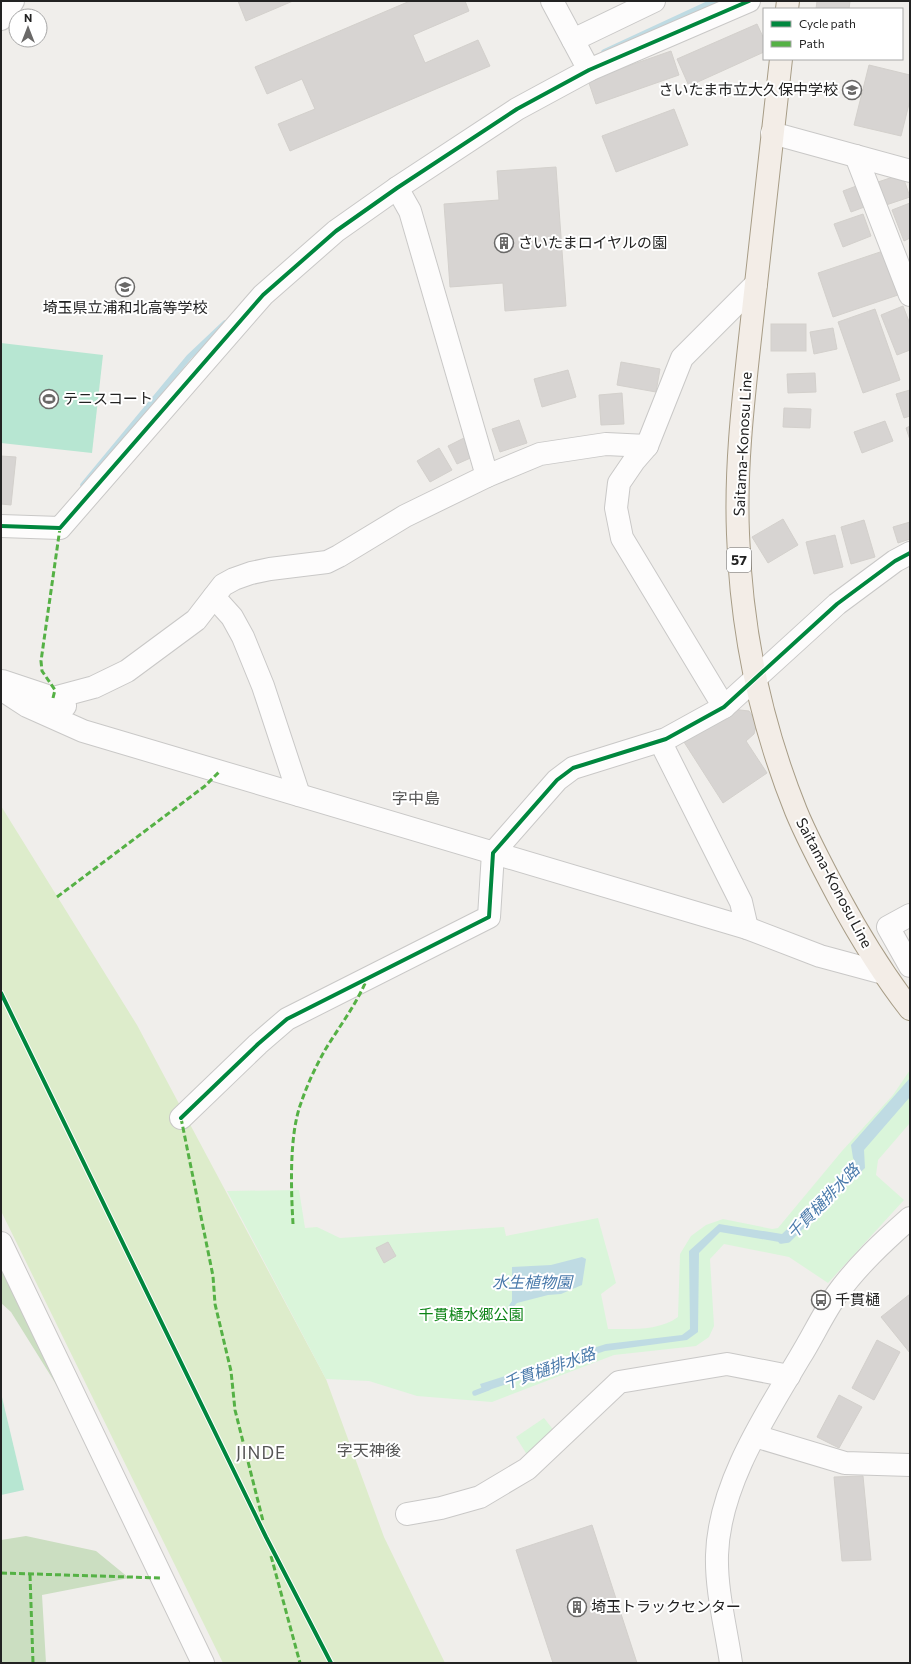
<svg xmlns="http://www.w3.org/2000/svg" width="911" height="1664" font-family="Commissioner,'Noto Sans JP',sans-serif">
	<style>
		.grass { fill: #ddeccb }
		.forest { fill: #cbdec1 }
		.park { fill: #daf5da }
		.pitch { fill: #b7e6d2 }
		.water { fill: #bfdbe3 }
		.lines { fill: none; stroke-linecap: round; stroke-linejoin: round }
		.stream { stroke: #bfdbe3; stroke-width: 5.5 }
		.building { fill: #d7d4d2; stroke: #d3d0cc }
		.minor-casing { stroke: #c9c8c7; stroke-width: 24 }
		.major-casing { stroke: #a79c86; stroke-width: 24 }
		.minor { stroke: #fdfcfc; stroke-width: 22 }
		.major { stroke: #f3ede7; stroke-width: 22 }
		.quiet { stroke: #55b145; stroke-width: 3; stroke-dasharray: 6 3; stroke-linecap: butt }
		.cycleway-casing { stroke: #fff; stroke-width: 6 }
		.cycleway { stroke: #00873e; stroke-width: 4 }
		.labels { text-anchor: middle; stroke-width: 4; stroke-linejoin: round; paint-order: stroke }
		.shield { fill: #fff; stroke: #646464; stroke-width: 1 }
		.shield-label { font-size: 14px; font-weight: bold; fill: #222 }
		.poi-label { font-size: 15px; fill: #222; stroke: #fff; text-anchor: start }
		.street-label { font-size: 15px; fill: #222; stroke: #fff }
		.park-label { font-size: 15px; fill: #0c8416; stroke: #fff }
		.neighbourhood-label { font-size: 16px; fill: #555; stroke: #fff }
		.water-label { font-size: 16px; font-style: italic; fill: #4a7aab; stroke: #fff }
		.quarter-label { font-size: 17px; letter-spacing: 1px; fill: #555; stroke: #fff }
	</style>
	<rect width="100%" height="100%" fill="#f0eeeb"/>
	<polygon class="grass" points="1,806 137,1025 326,1379 384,1537 445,1663 223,1663 1,1211"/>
	<g class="forest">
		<polygon points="1,1251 87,1434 11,1312 1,1303"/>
		<polygon points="26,1536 96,1551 129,1578 42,1595 46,1663 1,1663 1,1540"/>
	</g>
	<g class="park">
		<path d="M910 1070V1123L878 1160 876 1175 904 1200 828 1283 789 1257 724 1244 710 1259 714 1326 709 1337 696 1346 614 1355 492 1402 417 1396 369 1381 326 1379 227 1191 299 1190 305 1228 317 1227 340 1238 504 1227 506 1236 598 1218 616 1283 601 1294 608 1329C631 1329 659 1331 678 1317L680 1254 691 1236 706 1225 723 1219 772 1229 778 1228 842 1151 893 1095Z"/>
		<polygon points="544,1418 555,1432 529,1458 516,1437"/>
	</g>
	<g class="pitch">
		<polygon points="1,343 103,355 92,453 1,443"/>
		<polygon points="1,1393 24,1490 1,1495"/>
	</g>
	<g class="water">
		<polygon points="910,1078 910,1097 864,1150 865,1168 785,1243 720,1232 699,1253 698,1332 687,1340 605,1351 483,1392 480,1384 606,1344 682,1335 690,1329 689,1251 719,1224 782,1234 856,1163 853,1158 851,1145"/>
		<polygon points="582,1257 586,1259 582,1285 561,1294 548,1295 517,1303 507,1314 505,1312 512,1301 512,1267 551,1265"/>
	</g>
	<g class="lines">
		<g class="stream">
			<polyline points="604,52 714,1"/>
			<polyline points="83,485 189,357 225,323"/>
			<polyline points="781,1241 788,1240 802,1226"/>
			<polyline points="475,1393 488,1388"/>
		</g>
	</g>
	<g class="building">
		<polygon points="238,1 293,1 246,21"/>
		<polygon points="410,1 465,1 469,11 413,35 425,63 478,40 490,66 290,151 278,124 315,109 302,79 267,94 255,67"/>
		<polygon points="817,1 850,1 849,9 816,9"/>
		<polygon points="757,24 764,39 764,52 689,86 677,59"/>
		<polygon points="671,51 679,75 596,104 588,80"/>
		<polygon points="869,65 910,75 910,100 901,136 854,125"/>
		<polygon points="674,109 688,145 616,172 602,136"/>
		<polygon points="556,167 566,306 505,311 503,283 450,287 444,204 499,200 497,171"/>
		<polygon points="902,174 910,197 886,205 878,182"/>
		<polygon points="859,185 867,206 851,212 843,191"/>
		<polygon points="910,203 910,238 904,241 892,210"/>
		<polygon points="863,214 871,236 843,247 834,224"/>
		<polygon points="883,251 898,295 833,317 818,273"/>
		<polygon points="903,306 910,324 910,350 897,355 881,315"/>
		<polygon points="875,309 900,380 863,393 838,322"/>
		<rect x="771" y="324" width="35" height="27"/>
		<polygon points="833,328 837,349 814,354 810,332"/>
		<polygon points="621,362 660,369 656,392 617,385"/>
		<polygon points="568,370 576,397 542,407 534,379"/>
		<polygon points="815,373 816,392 788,393 787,374"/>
		<polygon points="910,390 910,416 904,418 896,394"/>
		<polygon points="622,393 624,424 601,425 599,395"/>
		<polygon points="784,408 811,409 810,428 783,427"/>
		<polygon points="519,420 527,443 500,452 492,429"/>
		<polygon points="885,421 893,441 862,453 854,432"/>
		<polygon points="910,426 910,440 906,428"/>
		<polygon points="466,437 475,456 457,464 448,446"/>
		<polygon points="439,448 452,470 430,482 417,461"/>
		<polygon points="1,456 16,457 11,505 1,504"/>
		<polygon points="783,519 798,545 768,563 752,537"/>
		<polygon points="864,520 875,557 851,564 841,527"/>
		<polygon points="910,522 910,539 898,543 893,527"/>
		<polygon points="835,535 843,567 814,574 806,542"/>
		<polygon points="731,709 749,711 754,718 756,726 754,734 746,741 767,773 723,803 684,742"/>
		<polygon points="388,1242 396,1256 384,1263 376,1248"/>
		<polygon points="910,1294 910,1353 881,1317"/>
		<polygon points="877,1340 900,1352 874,1400 852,1388"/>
		<polygon points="839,1395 862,1407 839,1448 817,1437"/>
		<polygon points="863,1476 871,1560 842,1561 834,1477"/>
		<polygon points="592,1525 637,1663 553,1663 516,1550"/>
	</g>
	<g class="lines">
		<g class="minor-casing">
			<g id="minor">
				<polyline points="552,1 589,70"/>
				<polyline points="1,19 13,1"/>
				<polyline points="573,40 654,1"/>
				<polyline points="772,133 910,171"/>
				<polyline points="856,156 910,295"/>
				<polyline points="397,188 410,211 487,476"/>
				<polyline points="1,526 60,528 263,295 336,231 397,188 517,109 589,70 749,1"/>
				<polyline points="214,597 232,617 243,637 263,686 299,795"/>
				<polyline points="2,681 53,698 65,706"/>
				<polyline points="1,689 27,706 83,731 747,928 820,956 883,973"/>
				<polyline points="53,698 94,687 127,671 196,620 223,585 234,579 251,573 270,569 327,562 339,556 405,516 487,476 540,454 606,444 647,446"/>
				<polyline points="724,707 622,538 616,508 619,483 634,461 647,446 682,358 756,284"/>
				<polyline points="660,741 741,902 747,928"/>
				<polyline points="910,915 888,927 910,966"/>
				<polyline points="181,1118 258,1044 287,1019 489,917 493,853 557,780 573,768 666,739 724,707 837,604 895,561 910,553"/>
				<polyline points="1,1243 203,1663"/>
				<polyline points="755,1436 845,1463 910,1465"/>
				<polyline points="407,1514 441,1508 480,1497 527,1469 619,1382 727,1364 789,1376"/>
				<path d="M731 1663C726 1628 716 1591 717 1555 719 1485 765 1416 800 1357 813 1336 823 1314 837 1294 858 1265 884 1241 910 1218"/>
			</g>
		</g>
		<g class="major-casing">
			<g id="major">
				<polyline points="787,9 788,1"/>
				<path d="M781 59C771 143 763 227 753 311 745 386 735 460 738 534 741 628 761 724 796 811 808 840 823 868 838 896 859 935 882 973 910 1009"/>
			</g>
		</g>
		<use href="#minor" class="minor"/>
		<use href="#major" class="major"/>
		<g class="quiet">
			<polyline points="53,698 55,690 42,671 41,661 60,528"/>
			<polyline points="57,897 205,786 219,772"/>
			<polyline points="181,1118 213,1276 215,1304 231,1371 235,1410 263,1521"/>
			<path d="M293 1224C291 1189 289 1135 301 1103 307 1085 316 1066 325 1050 339 1027 356 1005 367 979"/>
			<polyline points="271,1556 300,1663"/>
			<polyline points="1,1573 162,1578"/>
			<polyline points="30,1575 33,1663"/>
		</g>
		<g class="cycleway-casing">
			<g id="cycleway">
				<polyline points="1,526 60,528 263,295 336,231 397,188 517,109 589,70 749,1"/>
				<polyline points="1,993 266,1537 331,1663"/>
				<polyline points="181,1118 258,1044 287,1019 489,917 493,853 557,780 573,768 666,739 724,707 837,604 895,561 910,553"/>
			</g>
		</g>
		<use href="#cycleway" class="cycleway"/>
	</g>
	<defs>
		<g id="school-ring" transform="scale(1)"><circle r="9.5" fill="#fff" stroke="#6a6968" stroke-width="1.5"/><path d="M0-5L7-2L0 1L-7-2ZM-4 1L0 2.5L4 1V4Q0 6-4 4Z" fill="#6a6968"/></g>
		<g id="building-ring" transform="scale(1)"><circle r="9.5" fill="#fff" stroke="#6a6968" stroke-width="1.5"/><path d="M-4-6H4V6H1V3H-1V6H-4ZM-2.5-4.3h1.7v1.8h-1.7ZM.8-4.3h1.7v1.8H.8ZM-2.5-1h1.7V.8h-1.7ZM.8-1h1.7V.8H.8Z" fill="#6a6968"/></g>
		<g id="stadium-ring" transform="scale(1)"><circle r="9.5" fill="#fff" stroke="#6a6968" stroke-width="1.5"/><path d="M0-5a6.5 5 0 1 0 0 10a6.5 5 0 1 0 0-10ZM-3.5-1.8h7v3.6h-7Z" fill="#6a6968"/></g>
		<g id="bus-ring" transform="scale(1)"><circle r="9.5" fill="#fff" stroke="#6a6968" stroke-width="1.5"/><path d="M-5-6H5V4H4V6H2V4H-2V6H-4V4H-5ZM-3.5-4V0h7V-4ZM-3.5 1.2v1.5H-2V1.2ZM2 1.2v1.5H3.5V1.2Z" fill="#6a6968"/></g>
	</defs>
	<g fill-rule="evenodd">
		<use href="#school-ring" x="852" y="90"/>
		<use href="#building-ring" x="504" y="243"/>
		<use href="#school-ring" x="125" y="287"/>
		<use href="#stadium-ring" x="49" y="399"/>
		<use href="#bus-ring" x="821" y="1300"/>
		<use href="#building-ring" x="577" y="1607"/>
	</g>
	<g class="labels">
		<rect class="shield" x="727" y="548" width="24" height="24" rx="3"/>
		<g class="shield-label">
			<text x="739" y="565">57</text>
		</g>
		<g class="poi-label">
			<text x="838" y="95" text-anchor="end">さいたま市立大久保中学校</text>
			<text x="518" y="248">さいたまロイヤルの園</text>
			<text x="125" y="313" text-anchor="middle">埼玉県立浦和北高等学校</text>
			<text x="63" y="404">テニスコート</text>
			<text x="835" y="1305">千貫樋</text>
			<text x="591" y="1612">埼玉トラックセンター</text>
		</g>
		<g class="street-label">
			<text transform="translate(743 444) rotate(-87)" y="5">Saitama-Konosu Line</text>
			<text transform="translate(834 883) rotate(62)" y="5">Saitama-Konosu Line</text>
		</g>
		<g class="park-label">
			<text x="471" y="1320">千貫樋水郷公園</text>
		</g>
		<g class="neighbourhood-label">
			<text x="416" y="804">字中島</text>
			<text x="369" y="1456">字天神後</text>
		</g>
		<g class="water-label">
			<text transform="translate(823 1201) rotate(-46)" y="6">千貫樋排水路</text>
			<text x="532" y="1288">水生植物園</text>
			<text transform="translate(549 1368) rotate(-19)" y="6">千貫樋排水路</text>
		</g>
		<g class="quarter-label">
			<text x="261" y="1459">JINDE</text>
		</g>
	</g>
	<rect width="911" height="1664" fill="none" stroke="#222222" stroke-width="4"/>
	<rect x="763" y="8" width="140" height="52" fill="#ffffff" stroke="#a7a7a7"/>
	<rect x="771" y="21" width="20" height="6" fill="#00873e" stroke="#a7a7a7"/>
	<text x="799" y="28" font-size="12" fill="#222222">Cycle path</text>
	<rect x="771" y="41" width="20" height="6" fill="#55b145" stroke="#a7a7a7"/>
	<text x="799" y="48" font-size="12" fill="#222222">Path</text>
	<g transform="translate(28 28)"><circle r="19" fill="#ffffff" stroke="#a7a7a7"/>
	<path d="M0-3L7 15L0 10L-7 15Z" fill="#6a6968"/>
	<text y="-6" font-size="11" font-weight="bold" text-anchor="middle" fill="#222222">N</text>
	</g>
</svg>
